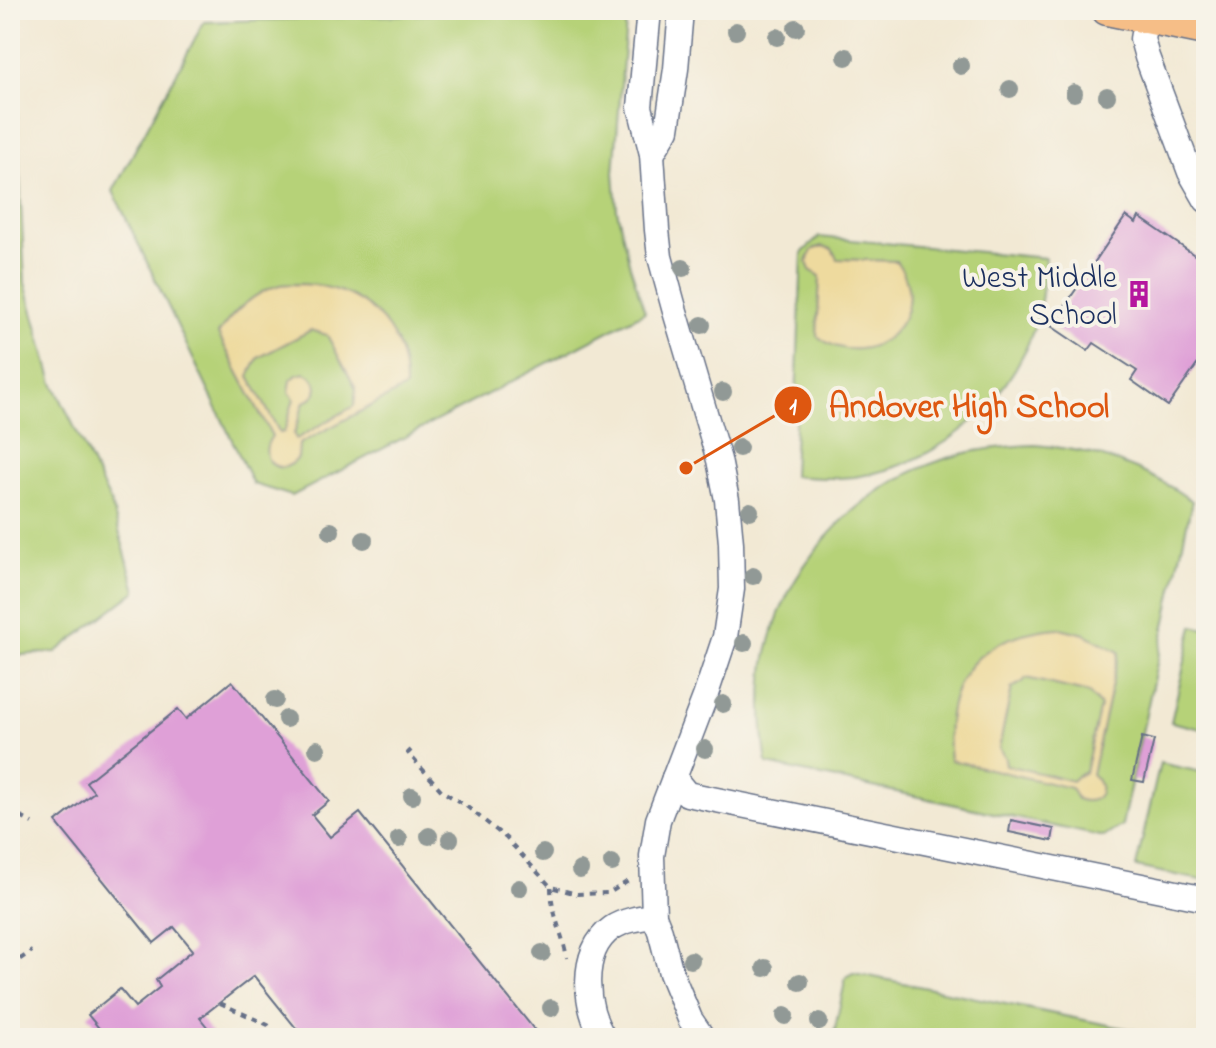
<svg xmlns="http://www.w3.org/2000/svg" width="1216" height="1048" font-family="'Indie Flower',sans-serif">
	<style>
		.green { fill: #b6d278; stroke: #68806b; stroke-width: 2 }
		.sand { fill: #eeda9e; stroke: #84847e; stroke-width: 2; fill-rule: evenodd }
		.building { fill: #dfa0d7 }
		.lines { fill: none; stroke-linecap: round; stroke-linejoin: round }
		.minor-casing { stroke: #667087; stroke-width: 27 }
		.major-casing { stroke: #667087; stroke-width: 33 }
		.path { stroke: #667087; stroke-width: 4; stroke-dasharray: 6 6; stroke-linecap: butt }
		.minor { stroke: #fff; stroke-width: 24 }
		.major { stroke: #f6be87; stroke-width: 30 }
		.tree { fill: #919996 }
		.labels { text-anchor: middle; stroke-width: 8; stroke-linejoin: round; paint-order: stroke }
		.poi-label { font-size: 32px; fill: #1b2f5e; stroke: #f7f3e8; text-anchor: end }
		.leader { fill: none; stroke: #de5710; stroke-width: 3 }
		.callout-dot { fill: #de5710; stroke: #f7f3e8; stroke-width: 3 }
		.mark-label { font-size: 24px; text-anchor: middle; font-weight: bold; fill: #fff }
		.callout-label { font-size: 34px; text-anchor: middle; font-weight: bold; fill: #de5710; stroke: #f7f3e8; stroke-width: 8; stroke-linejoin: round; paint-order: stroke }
	</style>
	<rect width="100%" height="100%" fill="#f7f3e8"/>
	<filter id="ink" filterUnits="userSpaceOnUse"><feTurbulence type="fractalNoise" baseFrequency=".0125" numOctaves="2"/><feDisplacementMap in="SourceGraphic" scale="16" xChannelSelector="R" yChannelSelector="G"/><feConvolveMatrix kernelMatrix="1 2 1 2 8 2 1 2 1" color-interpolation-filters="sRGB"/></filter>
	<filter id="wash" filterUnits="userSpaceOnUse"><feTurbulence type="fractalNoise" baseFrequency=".006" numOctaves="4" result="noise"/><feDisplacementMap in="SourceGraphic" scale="32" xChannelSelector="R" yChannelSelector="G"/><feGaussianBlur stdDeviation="1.8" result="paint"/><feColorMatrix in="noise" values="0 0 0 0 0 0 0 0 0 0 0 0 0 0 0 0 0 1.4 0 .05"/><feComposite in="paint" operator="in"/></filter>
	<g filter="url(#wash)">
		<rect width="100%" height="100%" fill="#f2e9d4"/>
		<g class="green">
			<polygon points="548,10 627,10 614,173 617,210 630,266 645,312 292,496 253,484 113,191 204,22"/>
			<polygon points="10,68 15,81 25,283 53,383 111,503 136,591 56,652 10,656"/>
			<path d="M819 237 1045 258C1044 274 1043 291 1040 306 1021 395 943 465 854 477 834 479 813 478 793 476L802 253Z"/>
			<path d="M1035 445C1093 449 1145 467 1192 501L1122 825 1104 837 767 764C761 726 759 686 768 648 792 553 867 478 962 454 986 448 1011 446 1035 445Z"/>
			<polygon points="1193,626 1206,629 1206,730 1171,722"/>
			<polygon points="1160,763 1206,773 1206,881 1136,867"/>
			<polygon points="853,973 854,973 1172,1038 833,1038 846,977"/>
		</g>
		<g class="sand">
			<path d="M822 246 832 249 837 259 896 261C937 315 870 377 817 336L820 276 810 270 807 262 812 250Z"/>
			<path d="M300 284C361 286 406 325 405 388L299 444 298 458C280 480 255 459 272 436L218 334C232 313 255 291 280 285 287 284 294 284 300 284ZM311 330 327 335 356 389 354 406 296 439 294 434 304 402C320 397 322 380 305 373L297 375 291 380 289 392 294 399 284 432 280 433 249 376 258 358Z"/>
			<path d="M1060 628 1085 634 1119 652 1092 774C1109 788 1098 807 1077 799L1071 788 950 760C940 679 979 633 1060 628ZM1026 678 1089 693 1100 706 1085 772 1077 776 1072 781 1006 765 1005 758 999 748 1012 688 1023 682Z"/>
		</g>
		<g id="blocks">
			<g class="building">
				<polygon points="1126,216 1136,223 1139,217 1206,263 1206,352 1168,406 1131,380 1137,371 1094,343 1088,351 1051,326"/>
				<polygon points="232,681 329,801 312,815 330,837 360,813 541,1038 304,1038 254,976 200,1018 216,1038 107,1038 88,1015 120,989 135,1007 160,987 156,980 193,950 174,927 154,943 56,822 94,792 86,782 178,709 186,719"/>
				<polygon points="1142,737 1154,740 1144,782 1132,780"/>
				<polygon points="1011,820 1054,829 1052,841 1009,832"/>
			</g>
		</g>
	</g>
	<g filter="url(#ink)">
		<use href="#blocks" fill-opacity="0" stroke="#667087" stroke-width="2"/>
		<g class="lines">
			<g class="minor-casing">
				<g id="minor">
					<polyline points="649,10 640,107 652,154 657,230 660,257 674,308 719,460 727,500 731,543 732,589 725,637 705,697 658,820 652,856 654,916 660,931 671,973 690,1019 703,1038"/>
					<polyline points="1146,18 1142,39 1147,57 1190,172 1206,200"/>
					<polyline points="652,154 667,129 676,69 681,10"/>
					<polyline points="674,778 687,794 1206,899"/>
					<path d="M604 1038C584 1009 579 951 612 928 624 920 639 918 654 916"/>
				</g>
			</g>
			<g class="major-casing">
				<polyline id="major" points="1107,10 1206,30"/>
			</g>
			<g class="path">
				<polyline points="411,750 408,753 442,791 466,806 506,838 551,887 577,894 609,893 630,880"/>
				<polyline points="10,811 32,823"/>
				<path d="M551 887C551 913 563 934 567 958"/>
				<polyline points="10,966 32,951"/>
				<polyline points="220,1003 268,1025 277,1038"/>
				<polyline points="293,1038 299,1032"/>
			</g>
			<use href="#minor" class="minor"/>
			<use href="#major" class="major"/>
		</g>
		<g class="tree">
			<circle cx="796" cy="28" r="9"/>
			<circle cx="736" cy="31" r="9"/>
			<circle cx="777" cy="37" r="9"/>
			<circle cx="846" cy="57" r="9"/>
			<circle cx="961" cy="66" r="9"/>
			<circle cx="1010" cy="89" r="9"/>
			<circle cx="1074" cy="93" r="9"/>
			<circle cx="1107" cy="96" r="9"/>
			<circle cx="683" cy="268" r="9"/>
			<circle cx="702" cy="325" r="9"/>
			<circle cx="723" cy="392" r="9"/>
			<circle cx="739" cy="448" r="9"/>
			<circle cx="750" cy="511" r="9"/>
			<circle cx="331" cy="531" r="9"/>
			<circle cx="364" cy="540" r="9"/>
			<circle cx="753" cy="576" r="9"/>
			<circle cx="744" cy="643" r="9"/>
			<circle cx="275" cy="700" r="9"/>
			<circle cx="723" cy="704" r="9"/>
			<circle cx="286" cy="719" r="9"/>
			<circle cx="317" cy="749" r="9"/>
			<circle cx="705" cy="749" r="9"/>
			<circle cx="412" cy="796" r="9"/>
			<circle cx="429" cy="836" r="9"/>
			<circle cx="399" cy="839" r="9"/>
			<circle cx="450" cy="839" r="9"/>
			<circle cx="543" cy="853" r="9"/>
			<circle cx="612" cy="863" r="9"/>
			<circle cx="580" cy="870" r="9"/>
			<circle cx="519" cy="888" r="9"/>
			<circle cx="542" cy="953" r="9"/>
			<circle cx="691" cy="960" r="9"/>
			<circle cx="765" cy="968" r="9"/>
			<circle cx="800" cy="982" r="9"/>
			<circle cx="551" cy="1008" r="9"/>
			<circle cx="785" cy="1016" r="9"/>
			<circle cx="819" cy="1022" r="9"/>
		</g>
	</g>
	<defs>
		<g id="building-bare" transform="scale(2.16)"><path d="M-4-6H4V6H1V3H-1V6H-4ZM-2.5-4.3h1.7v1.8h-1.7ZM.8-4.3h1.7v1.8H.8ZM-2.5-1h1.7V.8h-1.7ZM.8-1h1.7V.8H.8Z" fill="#b5179e" stroke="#f7f3e8" stroke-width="2.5" paint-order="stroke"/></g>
	</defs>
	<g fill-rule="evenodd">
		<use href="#building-bare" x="1139" y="294"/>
	</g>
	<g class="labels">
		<g class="poi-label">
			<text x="1117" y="287">West Middle<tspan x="1117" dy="37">School</tspan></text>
		</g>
	</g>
	<path class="leader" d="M686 468L793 405"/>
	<g class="callout-dot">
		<circle cx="686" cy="468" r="8"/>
		<circle cx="793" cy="405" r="20"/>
	</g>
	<g class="mark-label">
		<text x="793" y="414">1</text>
	</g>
	<g class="callout-label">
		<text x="969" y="417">Andover High School</text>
	</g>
	<rect width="1216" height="1048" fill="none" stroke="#f7f3e8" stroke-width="40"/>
</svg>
